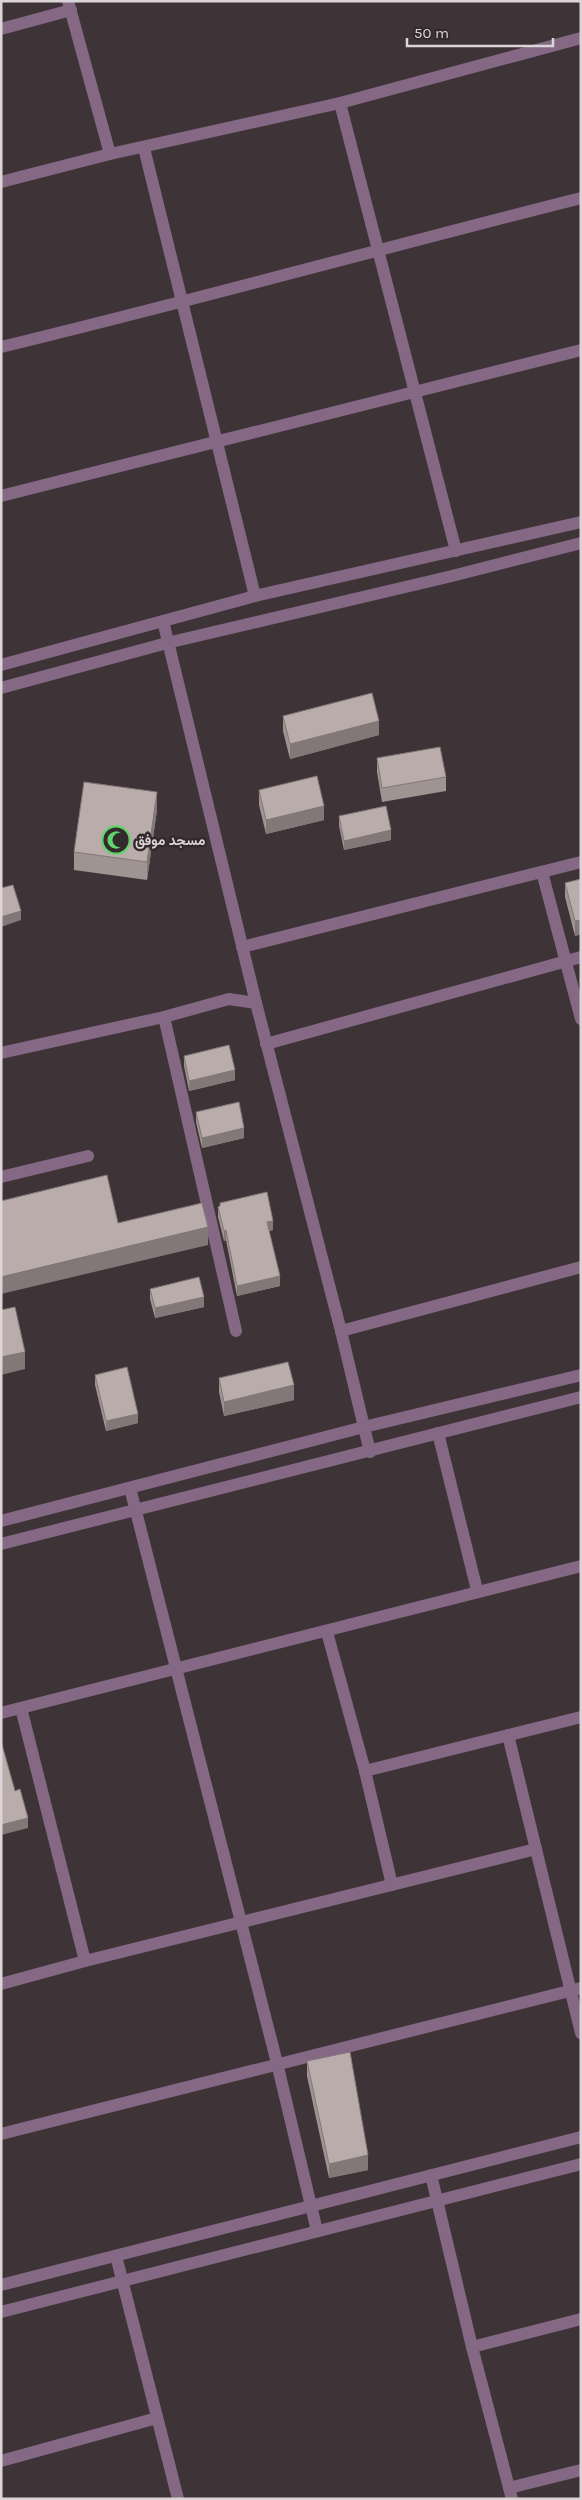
<svg xmlns="http://www.w3.org/2000/svg" width="582" height="2500" font-family="Karla,Vazirmatn,sans-serif">
	<style>
		.lines { fill: none; stroke-linecap: round; stroke-linejoin: round }
		.minor { stroke: #846884; stroke-width: 12 }
		.wall { fill: #9f9492 }
		.shaded-wall { fill: #827877 }
		.building { fill: #b9acaa; stroke: #827877 }
		.labels { text-anchor: middle; stroke-width: 5; stroke-linejoin: round; paint-order: stroke }
		.poi-label { font-size: 14px; font-weight: bold; fill: #dcd5d7; stroke: #332a2d; text-anchor: start }
	</style>
	<rect width="100%" height="100%" fill="#3e3437"/>
	<g class="lines">
		<g class="minor">
			<polyline points="68,1 110,154"/>
			<polyline points="1,29 71,10"/>
			<polyline points="340,103 456,551"/>
			<polyline points="144,148 255,596"/>
			<polyline points="1,182 110,154 340,103 581,38"/>
			<path d="M1 347C195 300 387 247 581 198"/>
			<polyline points="1,496 581,350"/>
			<polyline points="163,621 256,1003 341,1331 370,1452"/>
			<polyline points="1,665 255,596 581,522"/>
			<polyline points="1,688 167,643 452,576 581,543"/>
			<polyline points="542,872 581,1019"/>
			<polyline points="242,947 581,862"/>
			<polyline points="164,1017 236,1331"/>
			<polyline points="266,1044 581,957"/>
			<polyline points="1,1053 164,1017 229,999 256,1003"/>
			<polyline points="1,1177 88,1156"/>
			<polyline points="341,1331 581,1267"/>
			<polyline points="438,1433 477,1590"/>
			<polyline points="130,1488 277,2063 317,2231"/>
			<polyline points="1,1521 364,1427 581,1375"/>
			<polyline points="1,1544 581,1397"/>
			<polyline points="327,1632 365,1771 392,1885"/>
			<polyline points="21,1708 85,1961"/>
			<polyline points="1,1713 581,1566"/>
			<polyline points="508,1735 581,2033"/>
			<polyline points="365,1771 581,1717"/>
			<polyline points="1,1984 85,1961 536,1849"/>
			<polyline points="1,2134 581,1988"/>
			<polyline points="431,2175 472,2347 512,2499"/>
			<polyline points="116,2256 178,2499"/>
			<polyline points="1,2285 581,2137"/>
			<polyline points="1,2312 581,2164"/>
			<polyline points="472,2347 581,2319"/>
			<polyline points="1,2461 157,2418"/>
			<polyline points="509,2488 581,2470"/>
		</g>
	</g>
	<g class="wall">
		<polygon points="283,716 379,735 290,759 283,731"/>
		<polygon points="377,758 446,777 446,791 382,802 377,772"/>
		<polygon points="259,790 324,820 266,834 259,805"/>
		<polygon points="157,810 147,880 74,870 74,852"/>
		<polygon points="339,816 391,840 344,850 339,826"/>
		<polygon points="581,879 581,934 575,936 565,897 565,883"/>
		<polygon points="184,1056 235,1080 189,1091 184,1066"/>
		<polygon points="196,1112 244,1138 202,1148 196,1122"/>
		<polygon points="220,1203 273,1230 269,1231 280,1286 237,1296 226,1240 224,1241 218,1217 218,1207 220,1207"/>
		<polygon points="150,1289 204,1307 155,1318 150,1299"/>
		<polygon points="95,1375 138,1423 106,1431 95,1385"/>
		<polygon points="219,1378 294,1400 224,1416 219,1392"/>
		<polygon points="307,2061 368,2170 329,2178 307,2076"/>
	</g>
	<g class="shaded-wall">
		<polygon points="379,721 379,735 290,759 290,744"/>
		<polygon points="157,792 157,810 147,880 147,862"/>
		<polygon points="324,806 324,820 266,834 266,820"/>
		<polygon points="391,830 391,840 344,850 344,841"/>
		<polygon points="21,911 21,920 1,927 1,917"/>
		<polygon points="581,920 581,934 575,936 575,921"/>
		<polygon points="235,1070 235,1080 189,1091 189,1081"/>
		<polygon points="244,1128 244,1138 202,1148 202,1138"/>
		<polygon points="273,1221 273,1230 267,1232 267,1222"/>
		<polygon points="208,1227 208,1245 1,1294 1,1277"/>
		<polygon points="226,1230 226,1240 224,1241 224,1231"/>
		<polygon points="280,1276 280,1286 237,1296 237,1286"/>
		<polygon points="204,1297 204,1307 155,1318 155,1308"/>
		<polygon points="25,1352 25,1369 1,1375 1,1357"/>
		<polygon points="294,1385 294,1400 224,1416 224,1402"/>
		<polygon points="138,1414 138,1423 106,1431 106,1421"/>
		<polygon points="28,1818 28,1828 1,1835 1,1825"/>
		<polygon points="368,2155 368,2170 329,2178 329,2164"/>
	</g>
	<g class="building">
		<polygon points="372,693 379,721 290,744 283,716"/>
		<polygon points="440,747 446,777 382,788 377,758"/>
		<polygon points="317,776 324,806 266,820 259,790"/>
		<polygon points="84,782 157,792 147,862 74,852"/>
		<polygon points="386,806 391,830 344,841 339,816"/>
		<polygon points="581,879 581,920 575,921 565,883"/>
		<polygon points="13,885 21,911 1,917 1,888"/>
		<polygon points="229,1045 235,1070 189,1081 184,1056"/>
		<polygon points="239,1102 244,1128 202,1138 196,1112"/>
		<polygon points="107,1175 118,1223 202,1203 208,1227 1,1277 1,1201"/>
		<polygon points="267,1192 273,1221 267,1222 280,1276 237,1286 226,1230 224,1231 218,1207 220,1206 220,1203"/>
		<polygon points="199,1277 204,1297 155,1308 150,1289"/>
		<polygon points="15,1307 25,1352 1,1357 1,1310"/>
		<polygon points="288,1362 294,1385 224,1402 219,1378"/>
		<polygon points="127,1367 138,1414 106,1421 95,1375"/>
		<polygon points="1,1741 15,1791 20,1789 28,1818 1,1825"/>
		<polygon points="350,2052 368,2155 329,2164 307,2061"/>
	</g>
	<defs>
		<g id="mosque-ring" transform="scale(1.4375)"><circle r="9.5" fill="#332a2d" stroke="#60d56a" stroke-width="1.5"/><path d="M3.5-4.9A6 6 0 1 0 3.5 4.9A5 5 0 1 1 3.5-4.9Z" fill="#60d56a"/></g>
	</defs>
	<g fill-rule="evenodd">
		<use href="#mosque-ring" x="116" y="840"/>
	</g>
	<g class="labels">
		<g class="poi-label">
			<text x="135" y="845">مسجد موفق</text>
		</g>
	</g>
	<rect width="582" height="2500" fill="none" stroke="#dcd5d7" stroke-width="5"/>
	<path d="M407 38v8h146v-8" fill="none" stroke="#dcd5d7" stroke-width="2.5"/>
	<text x="414" y="38" font-size="15" fill="#dcd5d7" stroke="#332a2d" stroke-width="4" paint-order="stroke">50 m</text>
</svg>
